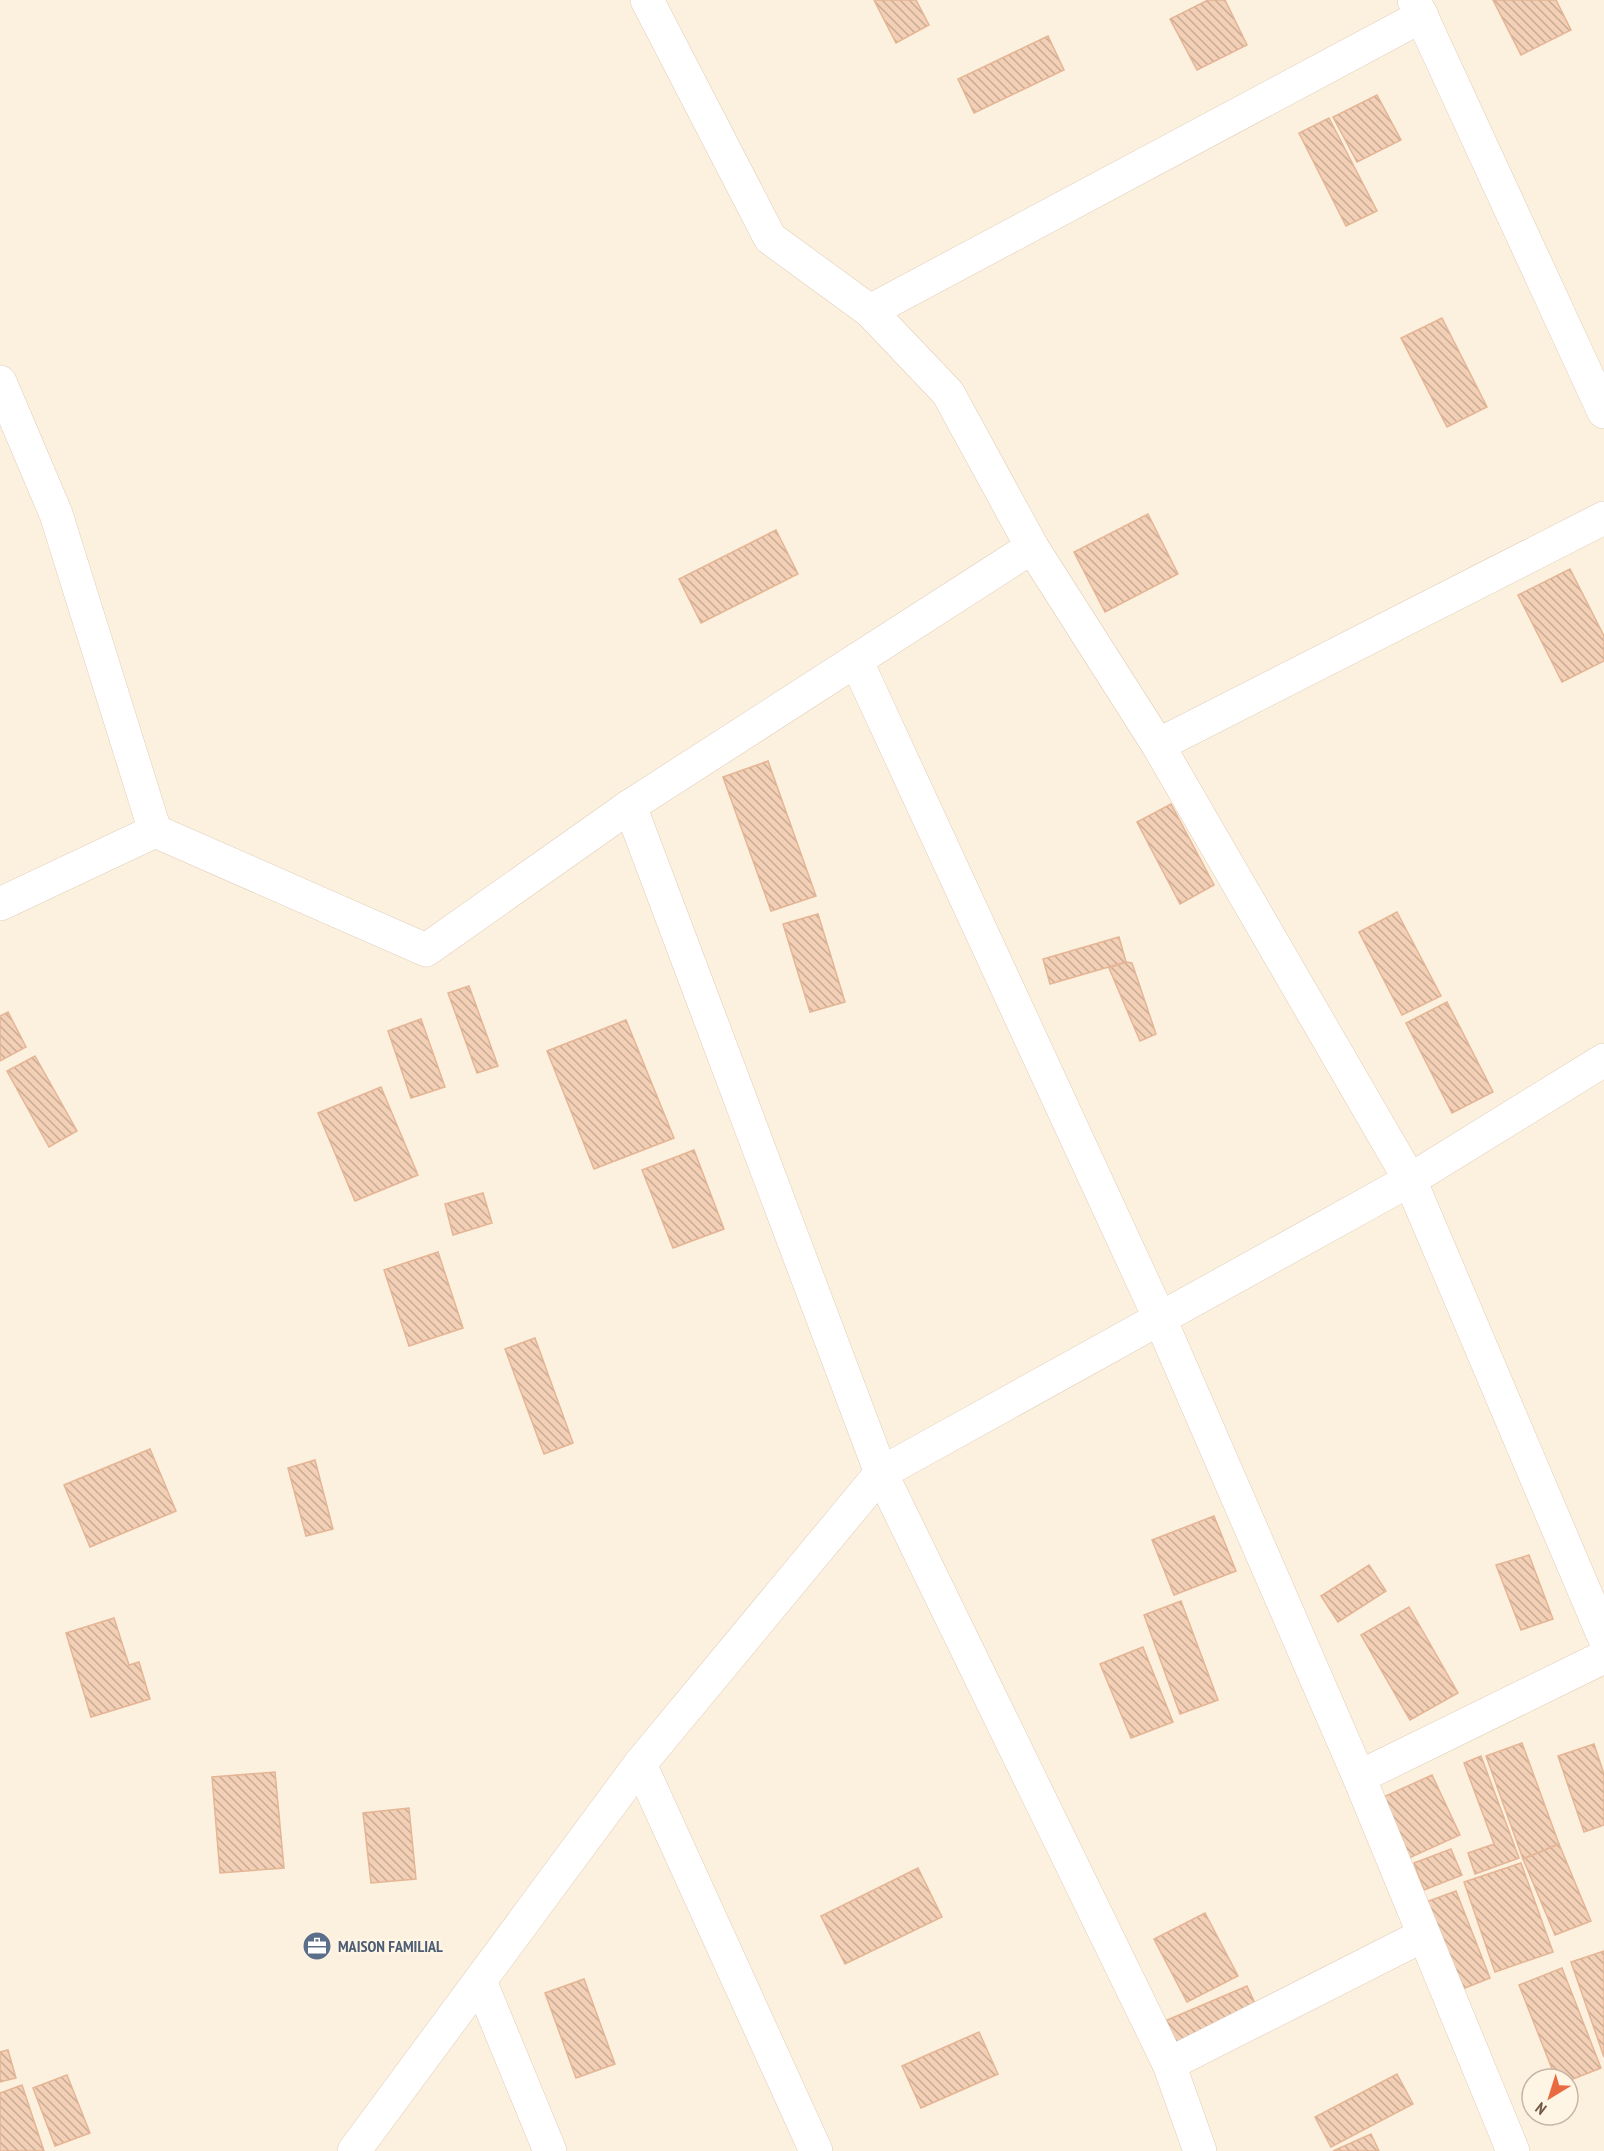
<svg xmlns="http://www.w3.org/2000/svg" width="1604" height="2151" font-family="'PT Sans Narrow',sans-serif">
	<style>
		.building { fill: url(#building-back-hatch); stroke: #e5b595; stroke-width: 1.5 }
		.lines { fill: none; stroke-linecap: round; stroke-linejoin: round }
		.minor-casing { stroke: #e0cdba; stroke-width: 34 }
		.minor { stroke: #fff; stroke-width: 33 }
		.labels { text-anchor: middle; stroke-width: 4.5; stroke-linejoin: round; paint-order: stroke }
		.service-label { font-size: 16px; font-weight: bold; fill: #4e5e75; stroke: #fff5e4; text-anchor: start }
	</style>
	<defs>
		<pattern id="building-back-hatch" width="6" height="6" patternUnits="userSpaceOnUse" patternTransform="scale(1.5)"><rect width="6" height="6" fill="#f2cfb5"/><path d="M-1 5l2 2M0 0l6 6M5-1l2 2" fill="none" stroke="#c8ab95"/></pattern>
	</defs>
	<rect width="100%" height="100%" fill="#fcf1de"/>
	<g class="building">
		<polygon points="874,0 916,0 929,25 896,43"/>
		<polygon points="1208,0 1225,0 1247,45 1197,70 1170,19"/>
		<polygon points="1493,0 1556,0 1571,30 1521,55"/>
		<polygon points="1048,36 1064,70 974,113 958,79"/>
		<polygon points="1377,95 1401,140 1357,162 1333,117"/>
		<polygon points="1329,118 1377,211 1346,226 1299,133"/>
		<polygon points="1442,318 1487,407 1447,427 1401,338"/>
		<polygon points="1148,514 1178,574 1105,612 1074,552"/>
		<polygon points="776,530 798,574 701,623 679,579"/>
		<polygon points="1570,569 1604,636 1604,661 1562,682 1518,595"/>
		<polygon points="768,761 816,896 771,911 723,777"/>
		<polygon points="1171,804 1214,885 1180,904 1137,822"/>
		<polygon points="1397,912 1441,996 1402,1015 1359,932"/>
		<polygon points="818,914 845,1002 810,1012 783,924"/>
		<polygon points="1119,937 1126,962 1050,984 1043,959"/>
		<polygon points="1126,962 1132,963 1156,1034 1140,1041 1109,968"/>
		<polygon points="469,986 498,1066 477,1073 448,993"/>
		<polygon points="1447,1002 1493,1092 1452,1113 1406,1023"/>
		<polygon points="8,1012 26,1047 0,1061 0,1016"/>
		<polygon points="421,1019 445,1087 411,1098 388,1031"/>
		<polygon points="626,1020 674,1138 594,1169 547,1051"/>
		<polygon points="35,1056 77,1131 49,1147 7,1071"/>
		<polygon points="381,1087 418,1175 355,1201 318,1113"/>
		<polygon points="694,1150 724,1229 673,1248 642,1170"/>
		<polygon points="483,1193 492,1223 453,1235 445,1204"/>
		<polygon points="438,1252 463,1328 409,1346 384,1270"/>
		<polygon points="535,1338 573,1443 544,1454 505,1349"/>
		<polygon points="150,1449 176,1511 90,1547 64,1485"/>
		<polygon points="315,1460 333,1529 306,1536 288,1468"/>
		<polygon points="1214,1516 1236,1571 1174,1595 1152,1540"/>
		<polygon points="1529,1555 1553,1619 1521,1630 1496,1565"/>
		<polygon points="1369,1565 1386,1591 1338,1622 1321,1596"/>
		<polygon points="1181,1601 1218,1700 1180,1714 1144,1615"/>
		<polygon points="1409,1607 1458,1693 1410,1720 1361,1635"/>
		<polygon points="114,1618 129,1665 139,1662 150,1699 91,1717 66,1633"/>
		<polygon points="1143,1647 1173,1722 1131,1738 1100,1664"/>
		<polygon points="1522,1743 1559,1844 1523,1859 1486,1756"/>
		<polygon points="1594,1744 1604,1774 1604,1825 1584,1832 1558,1756"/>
		<polygon points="1481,1756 1519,1858 1475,1874 1468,1853 1494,1844 1464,1763"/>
		<polygon points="275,1772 284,1868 220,1873 212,1777"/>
		<polygon points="1432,1775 1460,1835 1409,1858 1381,1798"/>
		<polygon points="409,1808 416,1879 371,1883 363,1813"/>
		<polygon points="1559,1844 1591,1921 1555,1935 1523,1859"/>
		<polygon points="1451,1849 1462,1875 1424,1890 1414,1863"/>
		<polygon points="1521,1863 1553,1952 1495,1972 1464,1882"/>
		<polygon points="918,1868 942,1917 845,1964 821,1916"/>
		<polygon points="1456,1891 1490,1978 1460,1990 1426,1902"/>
		<polygon points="1205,1913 1238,1976 1187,2002 1154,1939"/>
		<polygon points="1604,1951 1604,2057 1571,1962"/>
		<polygon points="1562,1968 1601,2068 1568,2081 1556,2079 1519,1985"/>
		<polygon points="584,1979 615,2064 576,2078 545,1993"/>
		<polygon points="1247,1986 1259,2012 1177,2047 1165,2021"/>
		<polygon points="979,2032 998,2074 921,2108 902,2066"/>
		<polygon points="8,2050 16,2078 0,2082 0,2052"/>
		<polygon points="1397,2074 1413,2104 1331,2147 1315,2117"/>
		<polygon points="67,2075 90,2133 55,2146 33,2088"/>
		<polygon points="22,2085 44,2151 0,2151 0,2093"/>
		<polygon points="1371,2134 1379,2151 1333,2151"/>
	</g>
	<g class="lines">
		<g class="minor-casing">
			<g id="minor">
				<polyline points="647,0 770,238 870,311 948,393 1032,547"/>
				<polyline points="1414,0 1604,412"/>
				<polyline points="870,311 1422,16"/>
				<polyline points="0,382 56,514 155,831"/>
				<polyline points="856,660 1160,1319 1359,1777 1513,2151"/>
				<polyline points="1158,745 1604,518"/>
				<polyline points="0,904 155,831 426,950 630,806 1032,547 1158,745 1410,1180 1604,1637"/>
				<polyline points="640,1764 816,2151"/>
				<polyline points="1359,1777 1604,1657"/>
				<polyline points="480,1981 550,2151"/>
				<polyline points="1169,2064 1424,1935"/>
				<polyline points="354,2151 640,1764 881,1473 630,806"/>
				<polyline points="1200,2151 1169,2064 881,1473 1410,1180 1604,1060"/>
			</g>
		</g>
		<use href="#minor" class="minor"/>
	</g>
	<defs>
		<g id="office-disc" transform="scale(1.5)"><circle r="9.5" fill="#5c6f8a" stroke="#fff5e4"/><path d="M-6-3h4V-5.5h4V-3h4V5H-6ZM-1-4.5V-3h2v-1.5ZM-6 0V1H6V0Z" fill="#fff"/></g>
	</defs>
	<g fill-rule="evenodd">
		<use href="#office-disc" x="317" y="1946"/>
	</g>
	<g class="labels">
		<g class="service-label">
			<text x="338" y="1952">MAISON FAMILIAL</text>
		</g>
	</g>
	<g transform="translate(1550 2097) rotate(218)"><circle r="28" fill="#fff5e4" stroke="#c7b6a5" stroke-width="1.5"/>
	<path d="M0-4.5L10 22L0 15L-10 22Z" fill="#e96a40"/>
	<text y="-9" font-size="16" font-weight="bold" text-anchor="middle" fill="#725746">N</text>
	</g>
</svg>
